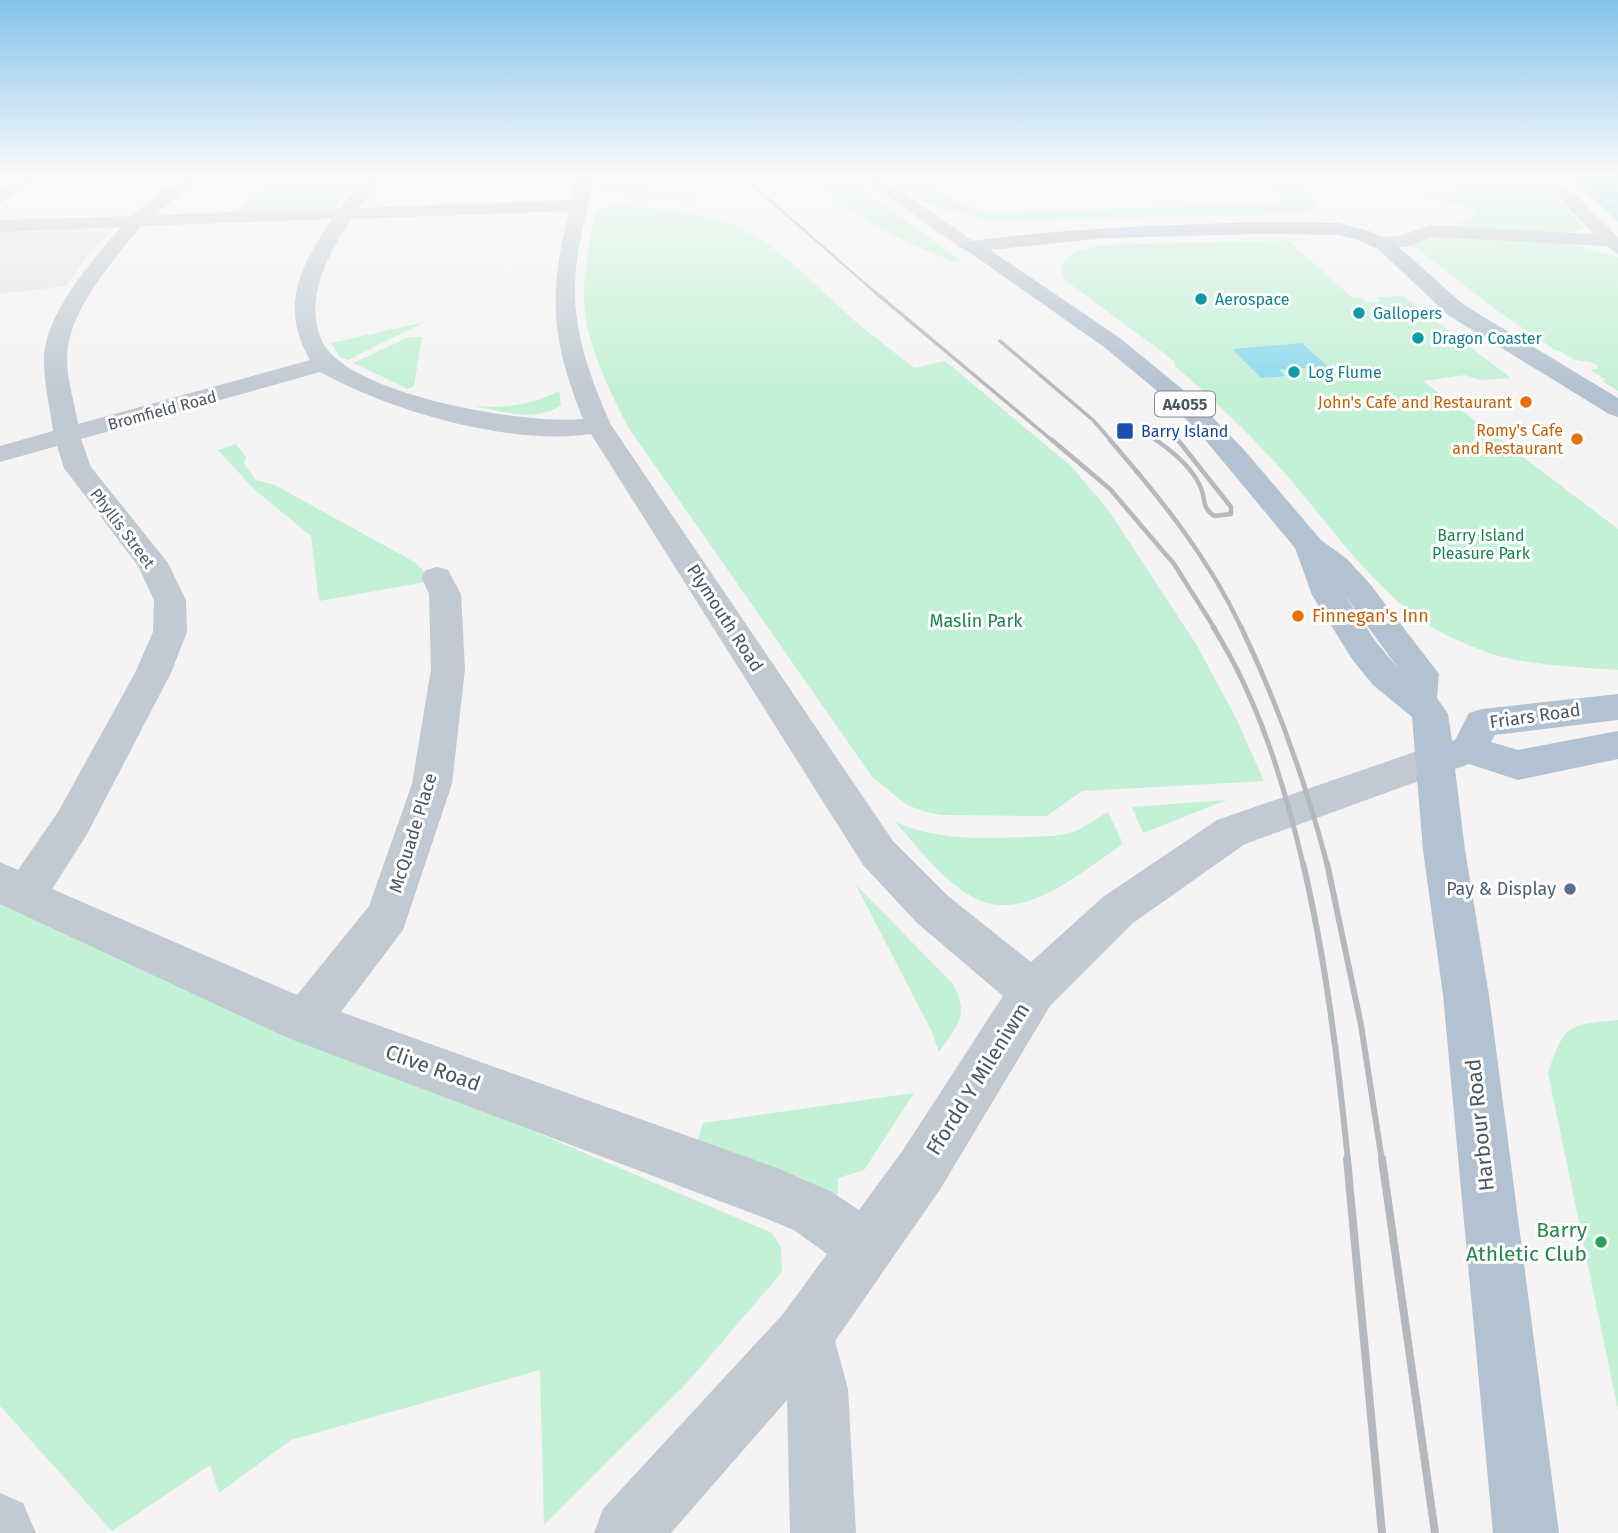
<svg xmlns="http://www.w3.org/2000/svg" width="1618" height="1533" font-family="'Fira Sans',sans-serif">
	<style>
		.education { fill: #e6e4e5 }
		.green { fill: #c3f1d5 }
		.water { fill: #90daee }
		.lines { fill: none; stroke-linecap: round; stroke-linejoin: round }
		.minor { fill: #c1cad2; fill-rule: evenodd }
		.major { fill: #b3c2d1; fill-rule: evenodd }
		.rail-far5 { stroke: #b5b8bd; stroke-width: 2.5 }
		.rail-far4 { stroke: #b5b8bd; stroke-width: 3.5 }
		.rail-far3 { stroke: #b5b8bd; stroke-width: 4.5 }
		.rail-far2 { stroke: #b5b8bd; stroke-width: 5 }
		.rail-far1 { stroke: #b5b8bd; stroke-width: 6 }
		.rail { stroke: #b5b8bd; stroke-width: 8 }
		.culture-dot { fill: #0f9aa8; stroke: #fff; stroke-width: 2.5 }
		.food-dot { fill: #e8710a; stroke: #fff; stroke-width: 2.5 }
		.transit-dot { fill: #1a4fb4; stroke: #fff; stroke-width: 2.5 }
		.service-dot { fill: #5c6f8a; stroke: #fff; stroke-width: 2.5 }
		.leisure-dot { fill: #2e9e5b; stroke: #fff; stroke-width: 2.5 }
		.labels { text-anchor: middle; stroke-width: 6; stroke-linejoin: round; paint-order: stroke }
		.far-culture-label { font-size: 16px; fill: #0d838f; stroke: #fff; text-anchor: start }
		.far-food-label { font-size: 16px; fill: #c56008; stroke: #fff; text-anchor: end }
		.shield { fill: #fff; stroke: #808990; stroke-width: 2 }
		.shield-label { font-size: 16px; font-weight: bold; fill: #4a5661 }
		.far-street-label { font-size: 16px; fill: #4a5661; stroke: #fff }
		.far-transit-label { font-size: 16px; fill: #164399; stroke: #fff; text-anchor: start }
		.far-park-label { font-size: 16px; fill: #17864f; stroke: #fff }
		.food-label { font-size: 18px; fill: #c56008; stroke: #fff; text-anchor: start }
		.street-label { font-size: 18px; fill: #4a5661; stroke: #fff }
		.park-label { font-size: 18px; fill: #17864f; stroke: #fff }
		.service-label { font-size: 18px; fill: #4e5e75; stroke: #fff; text-anchor: end }
		.near-street-label { font-size: 21px; fill: #4a5661; stroke: #fff }
		.near-leisure-label { font-size: 21px; fill: #27864d; stroke: #fff; text-anchor: end }
	</style>
	<rect width="100%" height="100%" fill="#f5f3f3"/>
	<polygon class="education" points="115,227 85,258 66,286 0,294 0,231"/>
	<g class="green">
		<polygon points="274,175 364,175 334,208 236,212"/>
		<polygon points="597,175 638,175 645,188 688,192 696,202 598,191 595,187"/>
		<path d="M810 175H842L962 261H951C902 240 845 216 810 175Z"/>
		<polygon points="883,175 914,175 944,196 971,208 986,212 1015,212 1276,204 1283,199 1258,175 1287,175 1294,178 1311,192 1316,208 1296,214 987,221 926,203"/>
		<polygon points="1311,175 1329,175 1458,194 1449,175 1534,175 1585,228 1564,234 1448,229 1476,215 1472,211 1473,209 1395,186"/>
		<path d="M611 206C649 207 703 212 738 227 780 247 813 283 847 314 868 333 892 350 914 368L945 361 1071 466 1109 511 1196 644 1236 718 1264 781 1082 791 1047 816 942 815 926 812 907 805 873 778 628 427C607 385 582 337 584 288 585 262 591 237 595 212Z"/>
		<path d="M1436 234 1566 243 1618 257V391L1602 381 1606 380 1590 369H1597L1598 366C1590 360 1584 362 1576 360 1567 358 1564 350 1555 350L1492 307 1417 248 1408 246Z"/>
		<path d="M1287 240 1353 298 1360 297 1366 302H1381L1376 297 1403 296 1511 378 1480 380 1465 375 1423 381 1618 529V670C1579 667 1522 665 1486 652 1463 643 1439 633 1419 619 1366 579 1326 520 1282 470 1249 433 1213 399 1175 366V363L1164 353 1065 280C1052 255 1085 248 1104 245Z"/>
		<polygon points="425,322 348,360 340,357 331,343"/>
		<polygon points="409,337 422,337 414,386 408,389 353,363"/>
		<path d="M559 391 561 405C536 423 502 411 473 406 505 408 530 406 559 391Z"/>
		<polygon points="236,444 246,457 244,464 256,480 275,485 416,563 424,572 426,582 319,601 311,536 255,490 218,450"/>
		<polygon points="1227,800 1143,833 1132,807"/>
		<path d="M1108 812 1123 844C1083 870 1023 926 973 897 942 880 919 848 895 822 938 841 981 838 1027 837 1042 836 1062 837 1075 831 1087 826 1097 818 1108 812Z"/>
		<path d="M856 885 953 984C970 1015 957 1026 939 1052L932 1032Z"/>
		<polygon points="0,903 772,1233 781,1247 782,1272 687,1383 544,1525 540,1370 291,1440 219,1493 210,1465 112,1531 0,1406"/>
		<path d="M1618 1020V1410L1548 1073C1565 1024 1567 1025 1618 1020Z"/>
		<polygon points="914,1093 864,1170 838,1178 838,1194 831,1195 696,1146 703,1123"/>
	</g>
	<g class="water">
		<polygon points="1568,175 1618,175 1618,222"/>
		<polygon points="1302,343 1335,373 1311,374 1305,368 1279,370 1285,376 1261,378 1232,349"/>
	</g>
	<g class="lines">
		<g class="minor">
			<polygon points="26,175 45,175 0,203 0,190"/>
			<path d="M183 175H201L155 215 340 208 368 175H385L359 208 571 200 577 175H593C589 207 579 237 576 269 570 325 589 375 611 425L893 841 948 896 1031 962 1103 897 1217 820 1435 745 1449 750 1454 760 1449 770 1245 844 1133 923 1050 1006 941 1188 835 1341 848 1389 856 1533H790L787 1400 671 1533H594L603 1509 783 1314 827 1254 794 1230 767 1219 288 1038 0 904V862L18 870 58 812 135 673 153 632 154 600 138 566 64 468 57 446 0 462V446L53 431C50 408 44 384 44 361 43 316 93 259 121 227L0 232V220L131 216ZM569 211C548 296 551 338 583 419 527 425 344 395 321 339 304 297 329 253 351 219ZM332 219C300 266 279 307 310 360L78 424C75 404 67 381 67 360 66 313 113 261 141 226ZM320 372C391 411 509 446 591 434L863 865 917 923 1003 996 903 1150 859 1210 832 1192 777 1168 341 1012 403 930 452 784 465 669 461 594 448 570 437 567 426 570 421 577 429 594 431 669 412 784 369 906 297 995 52 889 86 836 171 673 187 632 186 600 168 563 91 467 81 439Z"/>
			<polygon points="858,175 877,175 982,247 979,251 965,251"/>
			<polygon points="1558,183 1564,184 1618,237 1618,254 1606,246 1432,237 1405,247 1379,248 1369,242 1372,238 1402,235 1430,225 1594,234 1549,188"/>
			<polygon points="0,1493 23,1503 36,1533 0,1533"/>
		</g>
		<path class="major" d="M1262 222 1339 223 1369 231 1392 241 1464 305 1618 398V417L1609 414 1448 315 1378 249 1355 239 1339 235 1262 234 1106 238 990 250 1120 338 1198 402 1245 451 1321 540 1347 559 1370 584 1439 674 1437 698 1448 714 1452 741 1455 740 1469 713 1482 709 1618 694V720L1495 735 1491 742 1518 750 1618 731V759L1518 780 1469 764 1455 769 1465 850 1489 995 1559 1533H1493L1443 995 1423 850 1412 717 1373 685 1352 659 1312 595 1295 548 1196 429 1156 390 1104 347 962 247 972 241C1069 228 1164 225 1262 222ZM1344 594 1398 668 1376 642Z"/>
		<polyline class="rail-far5" points="741,175 877,294"/>
		<g class="rail-far4">
			<polyline points="875,292 1054,442"/>
			<polyline points="1000,341 1093,420 1112,442"/>
			<polyline points="1159,442 1150,436 1162,431 1179,442"/>
		</g>
		<g class="rail-far3">
			<polyline points="1052,440 1110,489 1174,564 1215,629"/>
			<path d="M1110 440C1162 500 1208 557 1242 629"/>
			<path d="M1156 440C1172 451 1192 468 1200 486 1207 500 1200 505 1214 516L1231 514V507L1178 440"/>
		</g>
		<g class="rail-far2">
			<path d="M1213 627C1258 698 1284 783 1303 864"/>
			<path d="M1241 627C1279 706 1305 780 1327 864"/>
		</g>
		<g class="rail-far1">
			<path d="M1303 863C1326 961 1338 1061 1348 1161"/>
			<polyline points="1327,863 1361,1025 1382,1161"/>
		</g>
		<g class="rail">
			<polyline points="1347,1159 1382,1533"/>
			<polyline points="1382,1159 1435,1533"/>
		</g>
	</g>
	<linearGradient id="sky" x2="0" y2="1"><stop stop-color="#85c3ea"/><stop offset="0.45" stop-color="#fafafa"/><stop offset="1" stop-color="#fafafa" stop-opacity="0"/></linearGradient>
	<rect width="1618" height="389" fill="url(#sky)"/>
	<g class="culture-dot">
		<circle cx="1201" cy="299" r="7"/>
		<circle cx="1359" cy="313" r="7"/>
		<circle cx="1418" cy="338" r="7"/>
		<circle cx="1294" cy="372" r="7"/>
	</g>
	<g class="food-dot">
		<circle cx="1526" cy="402" r="7"/>
		<circle cx="1577" cy="439" r="7"/>
		<circle cx="1298" cy="616" r="7"/>
	</g>
	<rect class="transit-dot" x="1116" y="422" width="18" height="18" rx="3.5"/>
	<circle class="service-dot" cx="1570" cy="889" r="7"/>
	<circle class="leisure-dot" cx="1601" cy="1242" r="7"/>
	<g class="labels">
		<g class="far-culture-label">
			<text x="1215" y="305">Aerospace</text>
			<text x="1373" y="319">Gallopers</text>
			<text x="1432" y="344">Dragon Coaster</text>
			<text x="1308" y="378">Log Flume</text>
		</g>
		<g class="far-food-label">
			<text x="1512" y="408">John's Cafe and Restaurant</text>
			<text x="1563" y="436">Romy's Cafe<tspan x="1563" dy="18">and Restaurant</tspan></text>
		</g>
		<rect class="shield" x="1155" y="391.5" width="60" height="25" rx="5"/>
		<g class="shield-label">
			<text x="1185" y="410">A4055</text>
		</g>
		<g class="far-street-label">
			<text transform="translate(162 410) rotate(-15)" y="6">Bromfield Road</text>
			<text transform="translate(123 528) rotate(53)" y="6">Phyllis Street</text>
		</g>
		<g class="far-transit-label">
			<text x="1141" y="437">Barry Island</text>
		</g>
		<g class="far-park-label">
			<text x="1481" y="541">Barry Island<tspan x="1481" dy="18">Pleasure Park</tspan></text>
		</g>
		<g class="food-label">
			<text x="1312" y="622">Finnegan's Inn</text>
		</g>
		<g class="street-label">
			<text transform="translate(725 618) rotate(57)" y="6">Plymouth Road</text>
			<text transform="translate(1535 716) rotate(-8)" y="6">Friars Road</text>
			<text transform="translate(413 833) rotate(-73)" y="6">McQuade Place</text>
		</g>
		<g class="park-label">
			<text x="976" y="627">Maslin Park</text>
		</g>
		<g class="service-label">
			<text x="1556" y="895">Pay &amp; Display</text>
		</g>
		<g class="near-street-label">
			<text transform="translate(433 1068) rotate(20)" y="7">Clive Road</text>
			<text transform="translate(978 1079) rotate(-58)" y="7">Ffordd Y Mileniwm</text>
			<text transform="translate(1480 1125) rotate(-96)" y="7">Harbour Road</text>
		</g>
		<g class="near-leisure-label">
			<text x="1587" y="1237">Barry<tspan x="1587" dy="24">Athletic Club</tspan></text>
		</g>
	</g>
</svg>
